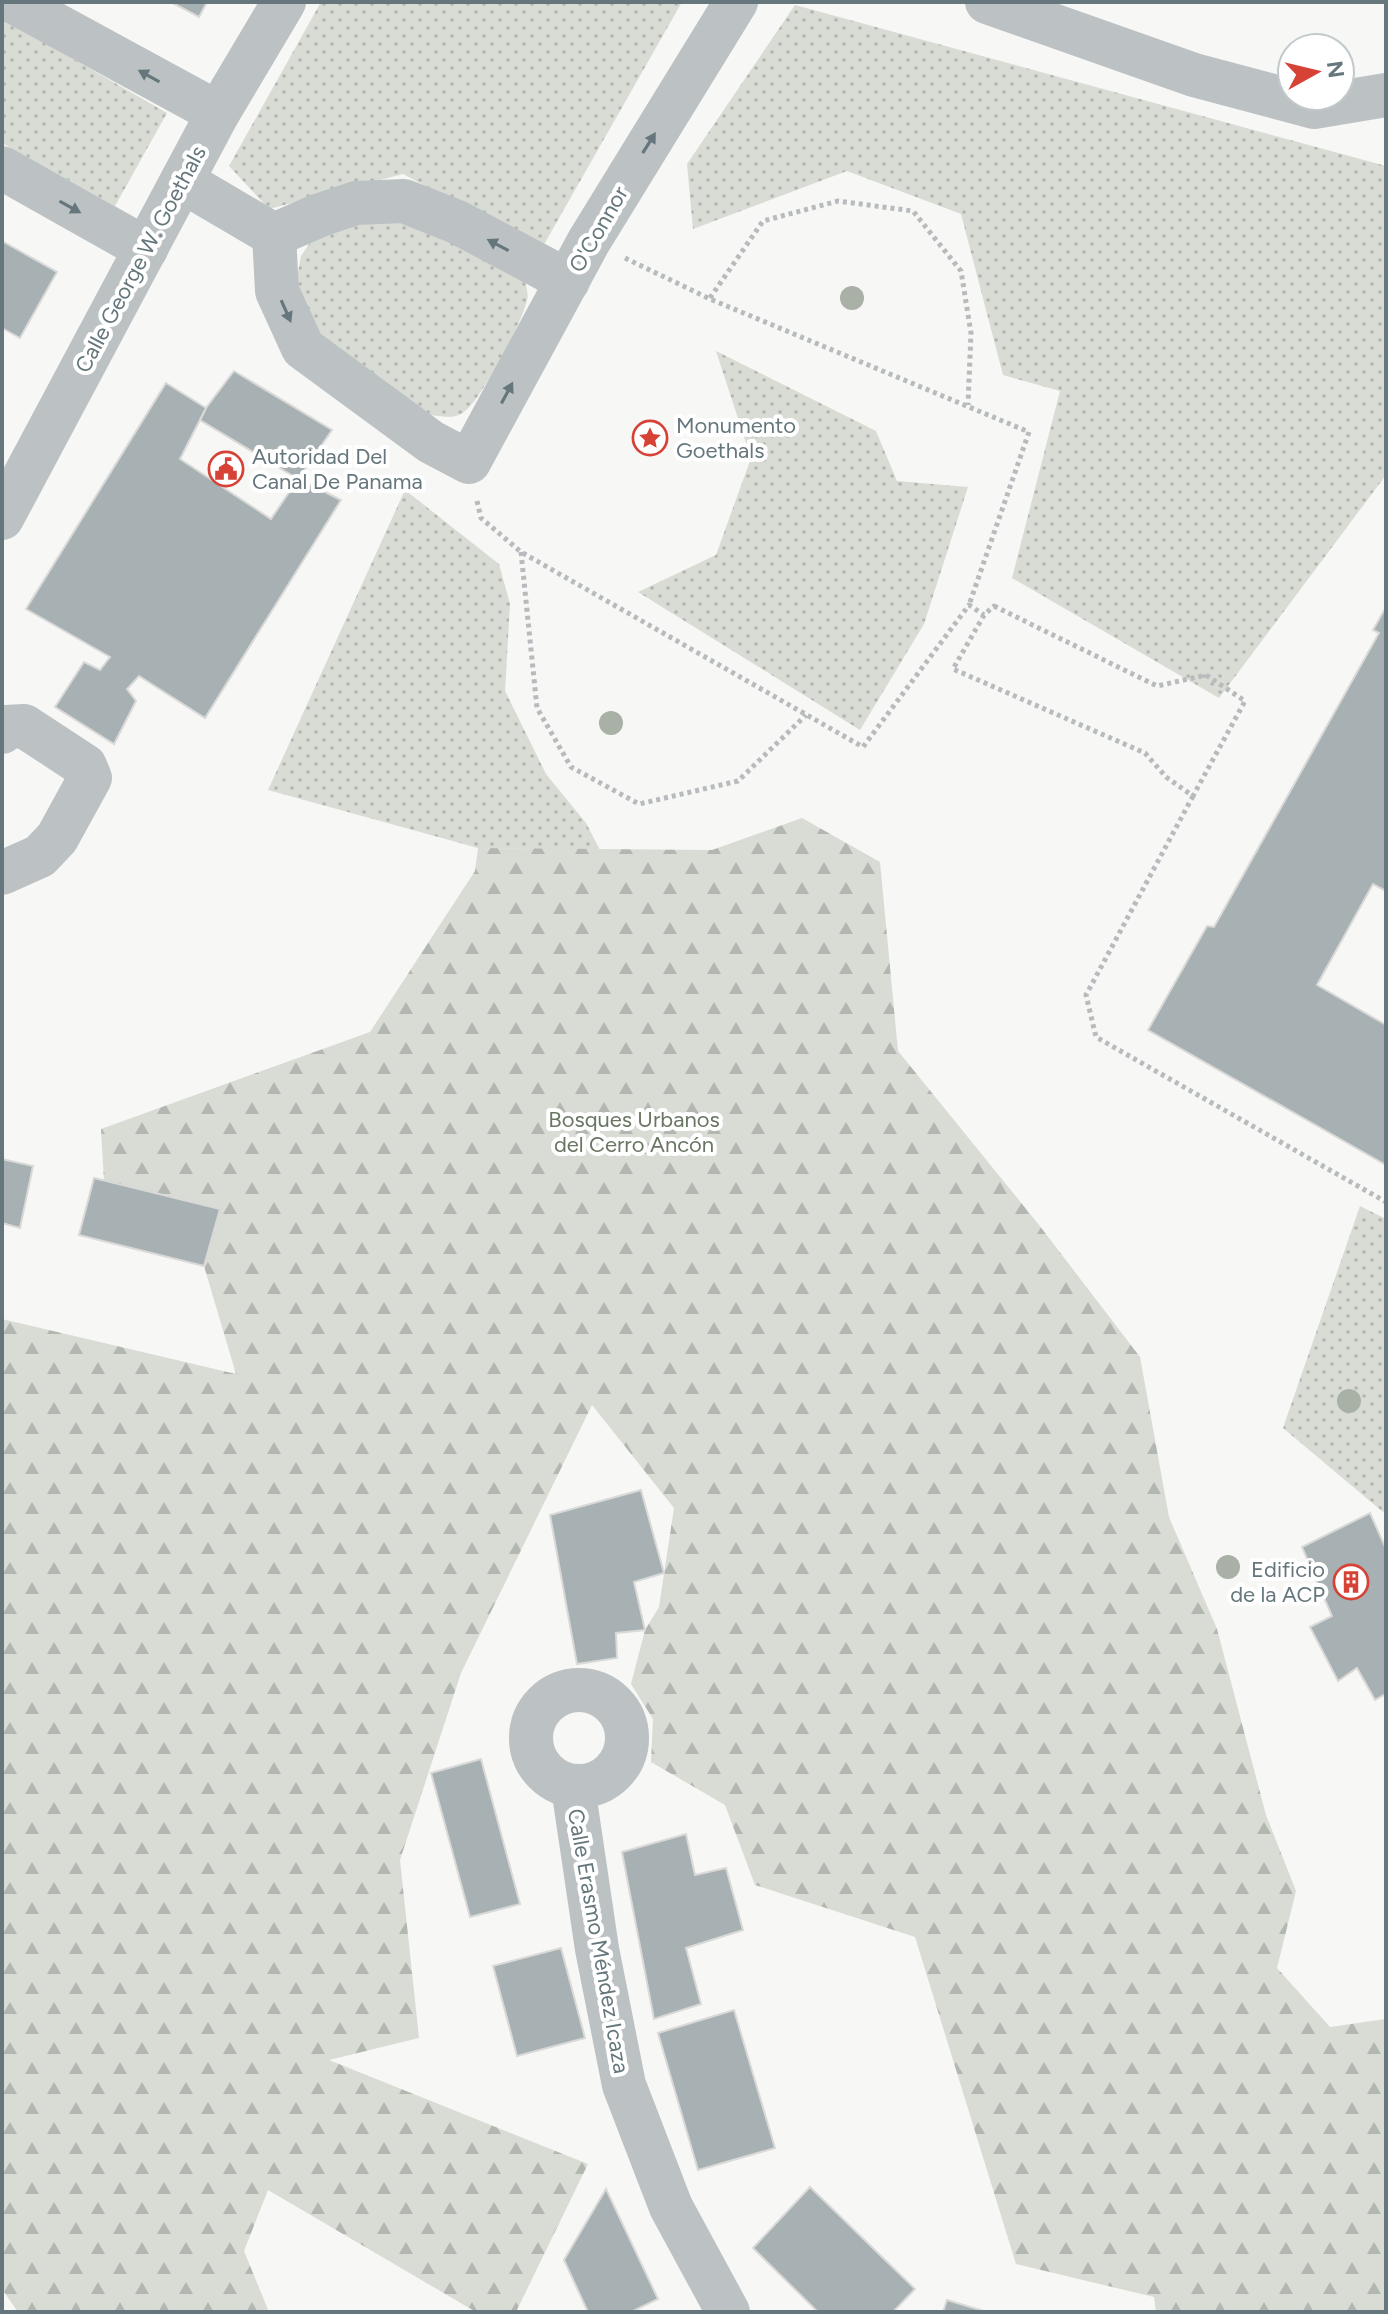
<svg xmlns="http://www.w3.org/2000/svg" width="1388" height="2314" font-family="Figtree,sans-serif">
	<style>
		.grass { fill: url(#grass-dots) }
		.forest { fill: url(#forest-firs) }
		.building { fill: #a7b0b3; stroke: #d9d9d7; stroke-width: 2 }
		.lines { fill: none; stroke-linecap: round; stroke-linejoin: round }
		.path { stroke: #b7bbbd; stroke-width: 5; stroke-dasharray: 4 4; stroke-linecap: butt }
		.minor { stroke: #bcc2c4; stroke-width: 44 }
		.tree { fill: #a9b0a5 }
		.oneway { fill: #65777d }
		.labels { text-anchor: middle; stroke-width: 8; stroke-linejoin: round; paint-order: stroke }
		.street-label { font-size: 22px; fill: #65777d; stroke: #fff }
		.poi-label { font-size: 22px; fill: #65777d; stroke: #fff; text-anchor: start }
		.park-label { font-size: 22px; fill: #697663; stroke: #fff }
	</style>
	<defs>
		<pattern id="grass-dots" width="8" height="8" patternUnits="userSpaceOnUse" patternTransform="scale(2)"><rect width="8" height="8" fill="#d8dcd4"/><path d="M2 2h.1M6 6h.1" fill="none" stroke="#b3b7b1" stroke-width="1.8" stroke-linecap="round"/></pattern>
		<pattern id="forest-firs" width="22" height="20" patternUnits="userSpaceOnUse" patternTransform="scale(2)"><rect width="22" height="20" fill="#d8dcd4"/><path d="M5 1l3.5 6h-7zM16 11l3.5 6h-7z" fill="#b3b7b1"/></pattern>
	</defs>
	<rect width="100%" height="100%" fill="#f7f7f5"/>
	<g class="grass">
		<polygon points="321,2 682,2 542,248 403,174 269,209 229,166"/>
		<polygon points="795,5 1386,166 1386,475 1219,698 1012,578 1060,391 1003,375 961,214 847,171 693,229 687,164"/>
		<polygon points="2,18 167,113 115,206 2,143"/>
		<path d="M395 214 525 281C526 287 529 294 527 300 523 321 479 405 461 414 451 419 440 416 430 415L318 339 296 283 301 256 315 235Z"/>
		<polygon points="716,351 876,431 897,481 968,487 924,624 860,730 638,592 716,555 751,458"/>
		<polygon points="405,490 499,564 510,604 505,691 546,774 586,823 600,850 478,848 268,790"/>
		<polygon points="1360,1206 1386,1219 1386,1510 1383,1512 1283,1428"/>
	</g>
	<polygon class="forest" points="802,818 880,862 898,1051 1039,1225 1140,1357 1169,1517 1217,1629 1266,1815 1296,1891 1277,1968 1330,2027 1386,2019 1386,2312 1156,2312 1154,2297 1016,2264 915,1937 755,1885 725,1805 651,1762 653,1719 631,1684 645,1630 659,1607 674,1508 592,1405 461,1673 400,1860 419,2038 329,2060 588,2164 516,2312 476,2312 268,2190 244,2251 269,2312 18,2312 2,2289 2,1319 236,1374 204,1266 219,1209 104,1181 101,1129 370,1032 475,871 478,848 712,850"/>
	<g class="building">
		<polygon points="171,2 207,2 199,17"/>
		<polygon points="2,241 57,272 20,338 2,328"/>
		<polygon points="234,371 332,430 298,479 200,420 206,408"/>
		<polygon points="166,383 206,408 180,459 271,519 298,479 341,500 205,718 139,676 127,689 136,701 114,744 55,707 84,662 100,670 110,657 26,609"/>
		<polygon points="1386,607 1386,891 1373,884 1317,985 1386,1025 1386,1165 1148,1030 1207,926 1214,927 1379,633 1373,630"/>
		<polygon points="2,1159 33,1166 20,1228 2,1223"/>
		<polygon points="94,1178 220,1209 204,1266 79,1235"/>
		<polygon points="641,1490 664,1573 634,1582 645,1630 616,1633 617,1658 577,1664 550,1515"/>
		<polygon points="1370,1513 1386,1549 1386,1694 1375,1700 1357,1668 1338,1681 1310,1627 1332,1616 1302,1547"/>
		<polygon points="481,1759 520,1904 470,1917 431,1773"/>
		<polygon points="686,1834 695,1875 726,1868 743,1930 686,1948 701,2004 654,2019 622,1852"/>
		<polygon points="561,1948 585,2038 517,2056 493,1966"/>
		<polygon points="734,2010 775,2148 698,2170 658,2033"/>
		<polygon points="810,2187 915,2289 893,2312 818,2312 753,2248"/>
		<polygon points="606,2189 658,2299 631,2312 588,2312 564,2260"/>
		<polygon points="947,2300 987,2312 943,2312"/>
	</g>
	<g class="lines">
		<g class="path">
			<polyline points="625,258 710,299 1029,432 969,605"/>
			<polyline points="710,298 763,221 838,201 913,211 961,271 971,333 968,405"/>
			<polyline points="477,501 481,518 521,552 863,747 969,605 984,615"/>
			<polyline points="521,552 537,708 571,767 639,804 738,781 806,715"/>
			<polygon points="994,606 1157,686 1206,675 1245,701 1193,796 1166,777 1145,753 953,669 984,615"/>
			<polyline points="1193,796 1086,995 1096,1037 1386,1202"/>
		</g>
		<g class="minor">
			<polyline points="14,2 218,113"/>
			<polyline points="987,2 1194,75 1314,107 1386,95"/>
			<polyline points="2,168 146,249"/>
			<polyline points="182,181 274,235"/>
			<polyline points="274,235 277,291 303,348 431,442 469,462 589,241 736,2"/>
			<polyline points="274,235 320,215 356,203 404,201 457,222 568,281"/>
			<polyline points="2,518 218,113 284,2"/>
			<polyline points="2,732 6,727 24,726 85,766 90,778 57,838 40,856 2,873"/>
			<circle cx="579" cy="1738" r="48"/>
			<polyline points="573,1787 597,1949 624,2085 671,2207 728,2312"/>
		</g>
	</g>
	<g class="tree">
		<circle cx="852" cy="298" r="12"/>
		<circle cx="611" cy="723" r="12"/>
		<circle cx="1349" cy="1401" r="12"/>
		<circle cx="1228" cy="1567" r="12"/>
	</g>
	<defs><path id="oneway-solid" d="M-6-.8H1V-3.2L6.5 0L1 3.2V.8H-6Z" transform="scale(2)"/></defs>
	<g class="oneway">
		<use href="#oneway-solid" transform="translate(149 76) rotate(-151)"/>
		<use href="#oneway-solid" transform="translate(649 143) rotate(-58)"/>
		<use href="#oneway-solid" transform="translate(70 207) rotate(29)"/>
		<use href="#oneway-solid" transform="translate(498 245) rotate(-152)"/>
		<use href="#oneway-solid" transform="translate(286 311) rotate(66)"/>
		<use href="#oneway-solid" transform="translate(507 393) rotate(-62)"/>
	</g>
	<defs>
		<g id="sight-ring" transform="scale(1.8)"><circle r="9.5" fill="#fff" stroke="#d64236" stroke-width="1.5"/><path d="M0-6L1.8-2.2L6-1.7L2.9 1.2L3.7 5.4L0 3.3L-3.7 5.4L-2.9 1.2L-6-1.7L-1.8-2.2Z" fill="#d64236"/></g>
		<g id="civic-ring" transform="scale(1.8)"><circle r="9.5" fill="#fff" stroke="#d64236" stroke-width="1.5"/><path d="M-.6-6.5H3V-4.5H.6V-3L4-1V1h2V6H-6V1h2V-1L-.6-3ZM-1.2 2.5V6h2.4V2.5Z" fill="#d64236"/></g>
		<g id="building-ring" transform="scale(1.8)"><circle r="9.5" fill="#fff" stroke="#d64236" stroke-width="1.5"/><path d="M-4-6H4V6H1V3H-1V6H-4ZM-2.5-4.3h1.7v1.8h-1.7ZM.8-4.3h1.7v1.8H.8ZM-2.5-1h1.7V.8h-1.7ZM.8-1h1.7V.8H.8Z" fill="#d64236"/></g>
	</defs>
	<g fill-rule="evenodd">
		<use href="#sight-ring" x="650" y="438"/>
		<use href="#civic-ring" x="226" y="469"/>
		<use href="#building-ring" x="1351" y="1582"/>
	</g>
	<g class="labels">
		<g class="street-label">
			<text transform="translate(598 229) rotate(-60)" y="8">O'Connor</text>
			<text transform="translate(140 259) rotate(-62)" y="8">Calle George W. Goethals</text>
			<text transform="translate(599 1941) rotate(80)" y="8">Calle Erasmo Méndez Icaza</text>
		</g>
		<g class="poi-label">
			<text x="676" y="433">Monumento<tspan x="676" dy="25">Goethals</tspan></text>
			<text x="252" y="464">Autoridad Del<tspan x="252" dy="25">Canal De Panama</tspan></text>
			<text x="1325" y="1577" text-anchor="end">Edificio<tspan x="1325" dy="25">de la ACP</tspan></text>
		</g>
		<g class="park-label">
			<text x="634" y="1127">Bosques Urbanos<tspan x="634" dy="25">del Cerro Ancón</tspan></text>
		</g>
	</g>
	<rect width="1388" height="2314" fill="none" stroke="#65777d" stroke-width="8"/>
	<g transform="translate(1316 72) rotate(82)"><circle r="38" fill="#ffffff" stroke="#c1c9cb" stroke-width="2"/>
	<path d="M0-6L14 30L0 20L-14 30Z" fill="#d64236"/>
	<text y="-12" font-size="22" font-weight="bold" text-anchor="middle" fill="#65777d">N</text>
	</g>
</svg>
